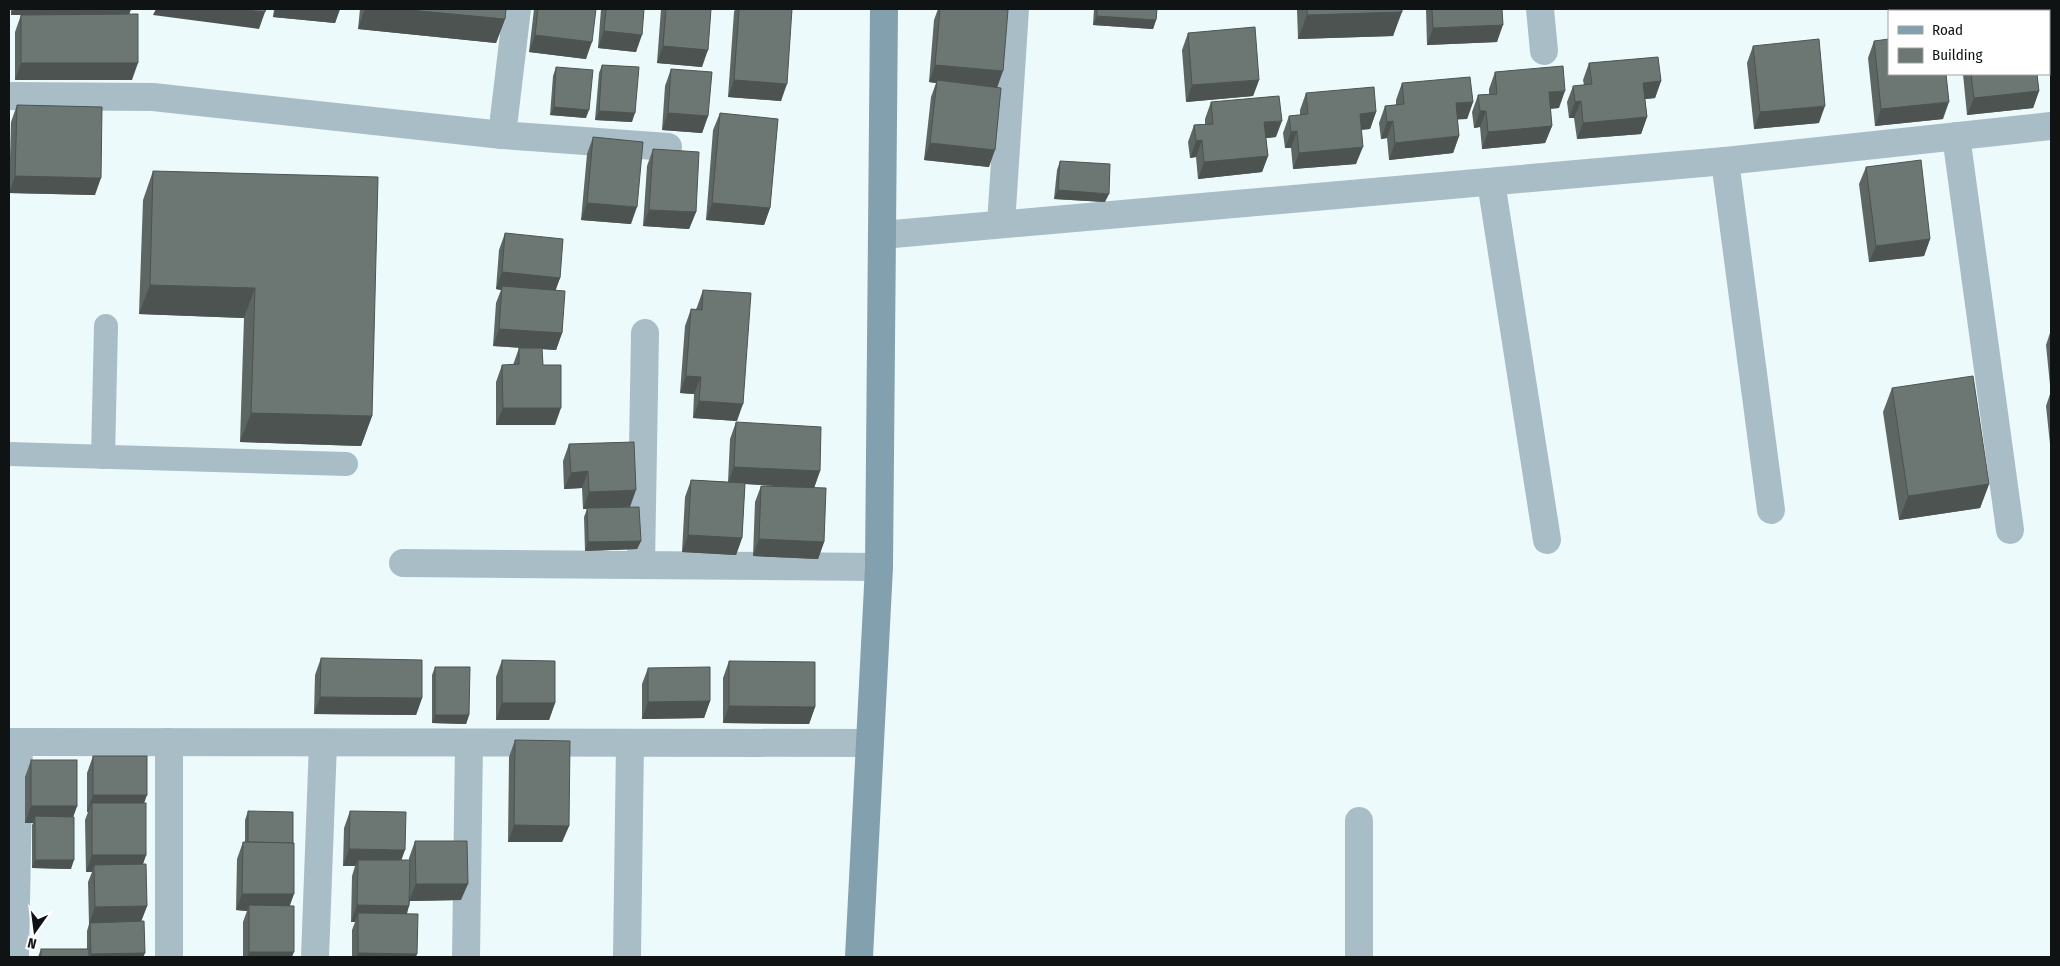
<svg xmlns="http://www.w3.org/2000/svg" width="2060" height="966" font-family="'Fira Sans Condensed',sans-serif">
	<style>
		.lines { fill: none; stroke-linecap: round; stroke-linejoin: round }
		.lane { stroke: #a9bdc7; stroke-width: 24 }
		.street { stroke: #a9bdc7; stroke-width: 28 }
		.secondary { stroke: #83a0af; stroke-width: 28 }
		.wall { fill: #5d6663 }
		.shaded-wall { fill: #4c5350 }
		.building { fill: #6c7773; stroke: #4c5350 }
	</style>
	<rect width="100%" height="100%" fill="#edfafb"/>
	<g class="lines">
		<g class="lane">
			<polyline points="9,454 346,464"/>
			<polyline points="103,457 106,326"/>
		</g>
		<g class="street">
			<polyline points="1540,9 1544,51"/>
			<polyline points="9,96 153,97 502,135 668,147"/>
			<polyline points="502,135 517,9"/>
			<polyline points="1956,136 2010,530"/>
			<polyline points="1725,161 1771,510"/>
			<polyline points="1491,182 1547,540"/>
			<polyline points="1001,224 1015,9"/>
			<polyline points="882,235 1725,161 2051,126"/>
			<polyline points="403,563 879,567"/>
			<polyline points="641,564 645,333"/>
			<polyline points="9,742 870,743"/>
			<polyline points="169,742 169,957"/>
			<polyline points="1359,821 1359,957"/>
			<polyline points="15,957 19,742"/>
			<polyline points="315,957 323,743"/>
			<polyline points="466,957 469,743"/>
			<polyline points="627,957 630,743"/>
		</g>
		<polyline class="secondary" points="859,957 879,567 884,9"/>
	</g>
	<g class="wall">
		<polygon points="11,9 131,9 129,14 132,80 15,80 15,32 21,15 11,15"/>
		<polygon points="274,9 340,9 335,23 273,17"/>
		<polygon points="360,9 506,9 505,19 496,43 358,29"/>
		<polygon points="534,9 596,9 586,59 529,52"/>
		<polygon points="601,9 644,9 636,52 598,48"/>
		<polygon points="661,9 711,9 702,67 657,63"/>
		<polygon points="735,9 792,9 781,101 728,97 734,12"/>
		<polygon points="938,9 1001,9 997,87 989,167 924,160 931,97 936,83 929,82 934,20"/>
		<polygon points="1094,9 1157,9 1156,20 1153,29 1093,25"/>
		<polygon points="1297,9 1402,9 1393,36 1298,39"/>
		<polygon points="1426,9 1502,9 1497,42 1427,45"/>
		<polygon points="1188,33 1259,80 1253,96 1186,102 1182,50"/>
		<polygon points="1874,41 1943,119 1875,126 1868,58"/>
		<polygon points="1753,46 1819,123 1754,129 1747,63"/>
		<polygon points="1589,63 1661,81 1655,98 1645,99 1647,117 1641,134 1577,139 1574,118 1569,118 1567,102 1573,86 1584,85 1583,80"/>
		<polygon points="602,65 632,122 595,120 599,73"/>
		<polygon points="556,67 586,118 550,115 553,76"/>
		<polygon points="671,69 708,116 702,133 662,130 665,86"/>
		<polygon points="1495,72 1559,108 1550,109 1552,126 1545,143 1482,149 1480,127 1474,128 1472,112 1478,95 1489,94 1489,89"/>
		<polygon points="1963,74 2037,74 2039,91 2033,108 1967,115"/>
		<polygon points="1402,83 1473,102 1467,119 1457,119 1459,136 1453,153 1389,160 1387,138 1381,139 1379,123 1385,106 1396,105 1396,100"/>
		<polygon points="1306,93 1376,112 1370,129 1361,130 1356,164 1293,169 1291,148 1285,148 1283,133 1289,116 1300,115 1300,110"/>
		<polygon points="1211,102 1276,137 1266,138 1268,156 1262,172 1198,179 1196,157 1190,158 1188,142 1194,125 1205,124 1205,119"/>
		<polygon points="17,105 95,195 9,193 11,122"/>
		<polygon points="720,113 770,208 764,225 706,220 713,130"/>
		<polygon points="593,137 631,224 581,220 587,154"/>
		<polygon points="653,149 696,212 689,229 643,226 647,166"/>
		<polygon points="1060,161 1105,202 1054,199 1057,170"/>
		<polygon points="1866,167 1930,239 1924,256 1869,262 1859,184"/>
		<polygon points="153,171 372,416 361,446 240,442 244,318 139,314 143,200"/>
		<polygon points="505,233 560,278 555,290 562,333 556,350 542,349 543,365 555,425 496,425 496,382 502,365 513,365 519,348 525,348 493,346 496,303 501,290 496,289 499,250"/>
		<polygon points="703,290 737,421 693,418 694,394 680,393 685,326 691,309 696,309 697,307"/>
		<polygon points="2051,330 2051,385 2050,385 2046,345"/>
		<polygon points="1892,388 1989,484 1980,508 1899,520 1883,412"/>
		<polygon points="2051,391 2051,444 2050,444 2046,406"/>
		<polygon points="736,422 820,471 814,488 824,542 818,559 753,556 755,502 761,486 788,487 745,484 742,538 736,555 682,552 685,497 691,480 728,482 730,439"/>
		<polygon points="569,444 630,507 599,508 641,541 637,549 585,551 584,517 587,509 583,509 582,488 564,489 563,461"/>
		<polygon points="321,658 422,698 416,715 314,714 315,675"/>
		<polygon points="502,660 555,703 549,720 496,720 496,677"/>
		<polygon points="729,661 815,707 809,724 723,723 723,678"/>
		<polygon points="435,667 469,715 466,724 432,723 432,675"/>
		<polygon points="648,668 710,701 704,718 642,719 642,684"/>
		<polygon points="515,740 569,826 562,842 508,842 509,757"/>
		<polygon points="93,756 144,803 146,855 143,864 147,906 141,921 145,953 143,957 38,957 41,949 87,949 87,931 89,924 88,882 92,872 86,872 85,820 88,812 87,812 87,773"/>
		<polygon points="31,760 77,806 73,817 71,869 32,868 32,825 33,823 25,823 25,777"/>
		<polygon points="248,811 289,906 292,957 243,957 243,922 247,911 236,910 237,859 243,842 245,842 245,820"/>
		<polygon points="350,811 401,860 409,860 409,858 415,841 461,900 410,901 407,914 416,957 352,957 352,930 355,922 351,922 352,876 355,866 343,866 344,828"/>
	</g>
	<g class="shaded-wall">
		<polygon points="14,9 131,9 129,15 11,15"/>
		<polygon points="156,9 238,9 265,12 259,29 153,15"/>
		<polygon points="276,9 340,9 335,23 273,17"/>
		<polygon points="365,9 399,9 505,19 496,43 358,29"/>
		<polygon points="1402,12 1393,36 1298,39 1307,15"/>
		<polygon points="1097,16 1156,20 1153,29 1093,25"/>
		<polygon points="1503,25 1497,42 1427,45 1433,28"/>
		<polygon points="604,31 642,35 636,52 598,48"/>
		<polygon points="535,35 592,42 586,59 529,52"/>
		<polygon points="663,46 708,50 702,67 657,63"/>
		<polygon points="21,63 138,63 132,80 15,80"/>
		<polygon points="935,65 1003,71 997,88 937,80 936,83 929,82"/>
		<polygon points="734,80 787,84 781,101 728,97"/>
		<polygon points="1259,80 1253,96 1186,102 1192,85"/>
		<polygon points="1661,81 1655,98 1637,100 1643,83"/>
		<polygon points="1565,91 1559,108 1542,109 1549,92"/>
		<polygon points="2039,91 2033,108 1967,115 1974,98"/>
		<polygon points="1581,101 1574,118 1569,118 1575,102"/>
		<polygon points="1473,102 1467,119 1449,120 1456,103"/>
		<polygon points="1949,102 1943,119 1875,126 1881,109"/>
		<polygon points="1825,106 1819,123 1754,129 1760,112"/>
		<polygon points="554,107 589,110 586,118 550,115"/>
		<polygon points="599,111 635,113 632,122 595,120"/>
		<polygon points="1480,111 1486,111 1480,127 1474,128"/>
		<polygon points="1376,112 1370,129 1353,130 1360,114"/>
		<polygon points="668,113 708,116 702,133 662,130"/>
		<polygon points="1647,117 1641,134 1577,139 1583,123"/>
		<polygon points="1282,121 1276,137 1258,139 1264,122"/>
		<polygon points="1393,121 1387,138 1381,139 1387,122"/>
		<polygon points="1552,126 1545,143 1482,149 1488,132"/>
		<polygon points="1297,131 1291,148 1285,148 1291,132"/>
		<polygon points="1459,136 1453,153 1389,160 1395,143"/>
		<polygon points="1202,140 1196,157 1190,158 1196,141"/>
		<polygon points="930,143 995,150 989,167 924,160"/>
		<polygon points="1363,147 1356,164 1293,169 1299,153"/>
		<polygon points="1268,156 1262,172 1198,179 1204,162"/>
		<polygon points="15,176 101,178 95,195 9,193"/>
		<polygon points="1058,190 1109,194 1105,202 1054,199"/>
		<polygon points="587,203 637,207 631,224 581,220"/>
		<polygon points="712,203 770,208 764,225 706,220"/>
		<polygon points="649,210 696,212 689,229 643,226"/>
		<polygon points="1930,239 1924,256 1869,262 1876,246"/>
		<polygon points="502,272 560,278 554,295 502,286 501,290 496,289"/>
		<polygon points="150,285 255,288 244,318 139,314"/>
		<polygon points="499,329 562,333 556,350 493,346"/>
		<polygon points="686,376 701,377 694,394 680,393"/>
		<polygon points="699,401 743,404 737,421 693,418"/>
		<polygon points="503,408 561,408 555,425 496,425"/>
		<polygon points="251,413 372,416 361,446 240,442"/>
		<polygon points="734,467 820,471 814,488 728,483"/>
		<polygon points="588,471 582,488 564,489 571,473"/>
		<polygon points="1989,484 1980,508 1899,520 1908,496"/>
		<polygon points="636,490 630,507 583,509 589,492"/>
		<polygon points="688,535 742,538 736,555 682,552"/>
		<polygon points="759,539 824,542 818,559 753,556"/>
		<polygon points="641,541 637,549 585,551 588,542"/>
		<polygon points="320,697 422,698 416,715 314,714"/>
		<polygon points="710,701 704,718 642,719 648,702"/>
		<polygon points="502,703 555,703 549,720 496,720"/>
		<polygon points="729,706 815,707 809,724 723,723"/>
		<polygon points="435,715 469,715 466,724 432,723"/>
		<polygon points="93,795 147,795 141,812 92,803 88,812 87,812"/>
		<polygon points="31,806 77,806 71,823 35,816 33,823 25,823"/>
		<polygon points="514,825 569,826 562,842 508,842"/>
		<polygon points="349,849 405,850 399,867 358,860 355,866 343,866"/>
		<polygon points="92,855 146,855 140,872 94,865 92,872 86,872"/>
		<polygon points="35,860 74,860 71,869 32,868"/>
		<polygon points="416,884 468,884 461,900 409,901"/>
		<polygon points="242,894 294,894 288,911 249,905 247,911 236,910"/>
		<polygon points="357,905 409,906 403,923 358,913 355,922 351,922"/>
		<polygon points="147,906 141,922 89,924 95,907"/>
		<polygon points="249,952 294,952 292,957 247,957"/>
		<polygon points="145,953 143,957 90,957 91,954"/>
		<polygon points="358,953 417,954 416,957 356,957"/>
	</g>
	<g class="building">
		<polygon points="238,9 266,9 265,12"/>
		<polygon points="399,9 506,9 505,19"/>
		<polygon points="538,9 596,9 592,42 535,35"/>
		<polygon points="606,9 644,9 642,35 604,31"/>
		<polygon points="666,9 711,9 708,50 663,46"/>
		<polygon points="739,9 792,9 787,84 734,80"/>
		<polygon points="940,9 998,9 1008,10 1003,71 935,65"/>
		<polygon points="1097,9 1157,9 1156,20 1097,16"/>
		<polygon points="1307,9 1402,9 1402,12 1307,15"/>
		<polygon points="1432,9 1502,9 1503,25 1433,28"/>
		<polygon points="138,14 138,63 21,63 21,15"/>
		<polygon points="1255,27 1259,80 1192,85 1188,33"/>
		<polygon points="1819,39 1825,106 1760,112 1753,46"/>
		<polygon points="1889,39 1889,74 1946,74 1949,102 1881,109 1874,41"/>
		<polygon points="1658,57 1661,81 1643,83 1647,117 1583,123 1581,101 1575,102 1573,86 1592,84 1589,63"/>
		<polygon points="602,65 639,67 635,113 599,111"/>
		<polygon points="1563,66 1565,91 1549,92 1552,126 1488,132 1486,111 1480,111 1478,95 1497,94 1495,72"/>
		<polygon points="556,67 593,70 589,110 554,107"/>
		<polygon points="671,69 712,72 708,116 668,113"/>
		<polygon points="1971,74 2037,74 2039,91 1974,98"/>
		<polygon points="1470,77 1473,102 1456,103 1459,136 1395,143 1393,121 1387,122 1385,106 1404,104 1402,83"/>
		<polygon points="937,80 1001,88 995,150 930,143"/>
		<polygon points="1374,87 1376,112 1360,114 1363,147 1299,153 1297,131 1291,132 1289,116 1308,114 1306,93"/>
		<polygon points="1279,96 1282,121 1264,122 1268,156 1204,162 1202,140 1196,141 1194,125 1213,124 1211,102"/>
		<polygon points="17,105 102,107 101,178 15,176"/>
		<polygon points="720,113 778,119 770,208 712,203"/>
		<polygon points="593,137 643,142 637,207 587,203"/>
		<polygon points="653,149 699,152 696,212 649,210"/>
		<polygon points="1921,160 1930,239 1876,246 1866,167"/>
		<polygon points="1060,161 1110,164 1109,194 1058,190"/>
		<polygon points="153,171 378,177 372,416 251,413 255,288 150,285"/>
		<polygon points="505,233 563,239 560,278 502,272"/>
		<polygon points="502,286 565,291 562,333 499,329"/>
		<polygon points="703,290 751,293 743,404 699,401 701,377 686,376 691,309 702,310"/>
		<polygon points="519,348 542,348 543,365 561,365 561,408 503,408 502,365 519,364"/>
		<polygon points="1973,376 1989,484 1908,496 1892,388"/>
		<polygon points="736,422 821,427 820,471 734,467"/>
		<polygon points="634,442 636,490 589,492 588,471 571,473 569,444"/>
		<polygon points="691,480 745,483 742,538 688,535"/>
		<polygon points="761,486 826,488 824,542 759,539"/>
		<polygon points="639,507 641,541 588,542 587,508"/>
		<polygon points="321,658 422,660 422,698 320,697"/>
		<polygon points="502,660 555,661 555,703 502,703"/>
		<polygon points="729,661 815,662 815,707 729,706"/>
		<polygon points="435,667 470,667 469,715 435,715"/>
		<polygon points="710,667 710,701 648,702 648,668"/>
		<polygon points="515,740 570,741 569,826 514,825"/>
		<rect x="93" y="756" width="54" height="39"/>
		<rect x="31" y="760" width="46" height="46"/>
		<rect x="92" y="803" width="54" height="52"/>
		<polygon points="248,811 293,812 293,843 248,842"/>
		<polygon points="350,811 406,812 405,850 349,849"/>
		<polygon points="35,816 74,817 74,860 35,860"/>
		<polygon points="415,841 467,841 468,884 416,884"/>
		<polygon points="243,842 294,843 294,894 242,894"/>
		<polygon points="358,860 410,860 409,906 357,905"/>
		<polygon points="146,864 147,906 95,907 94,865"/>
		<polygon points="249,905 294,906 294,952 249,952"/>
		<polygon points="358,913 418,914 417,954 358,953"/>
		<polygon points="144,921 145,953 91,954 90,923"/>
		<rect x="41" y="949" width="48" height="8"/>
	</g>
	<rect width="2060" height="966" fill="none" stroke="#0f1314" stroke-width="20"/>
	<rect x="1888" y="10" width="162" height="65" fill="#ffffff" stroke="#9fa1a1"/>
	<rect x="1898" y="26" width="25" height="8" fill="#83a0af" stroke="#9fa1a1"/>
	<text x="1932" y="35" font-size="15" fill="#0f1314">Road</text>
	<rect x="1898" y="48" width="25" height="15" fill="#6c7773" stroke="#9fa1a1"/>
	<text x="1932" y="60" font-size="15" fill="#0f1314">Building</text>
	<g transform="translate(35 931) rotate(194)" stroke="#ffffff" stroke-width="4" paint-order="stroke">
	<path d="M0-4L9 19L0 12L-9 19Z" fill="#0f1314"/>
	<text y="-8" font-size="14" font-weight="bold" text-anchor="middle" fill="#0f1314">N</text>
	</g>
</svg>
